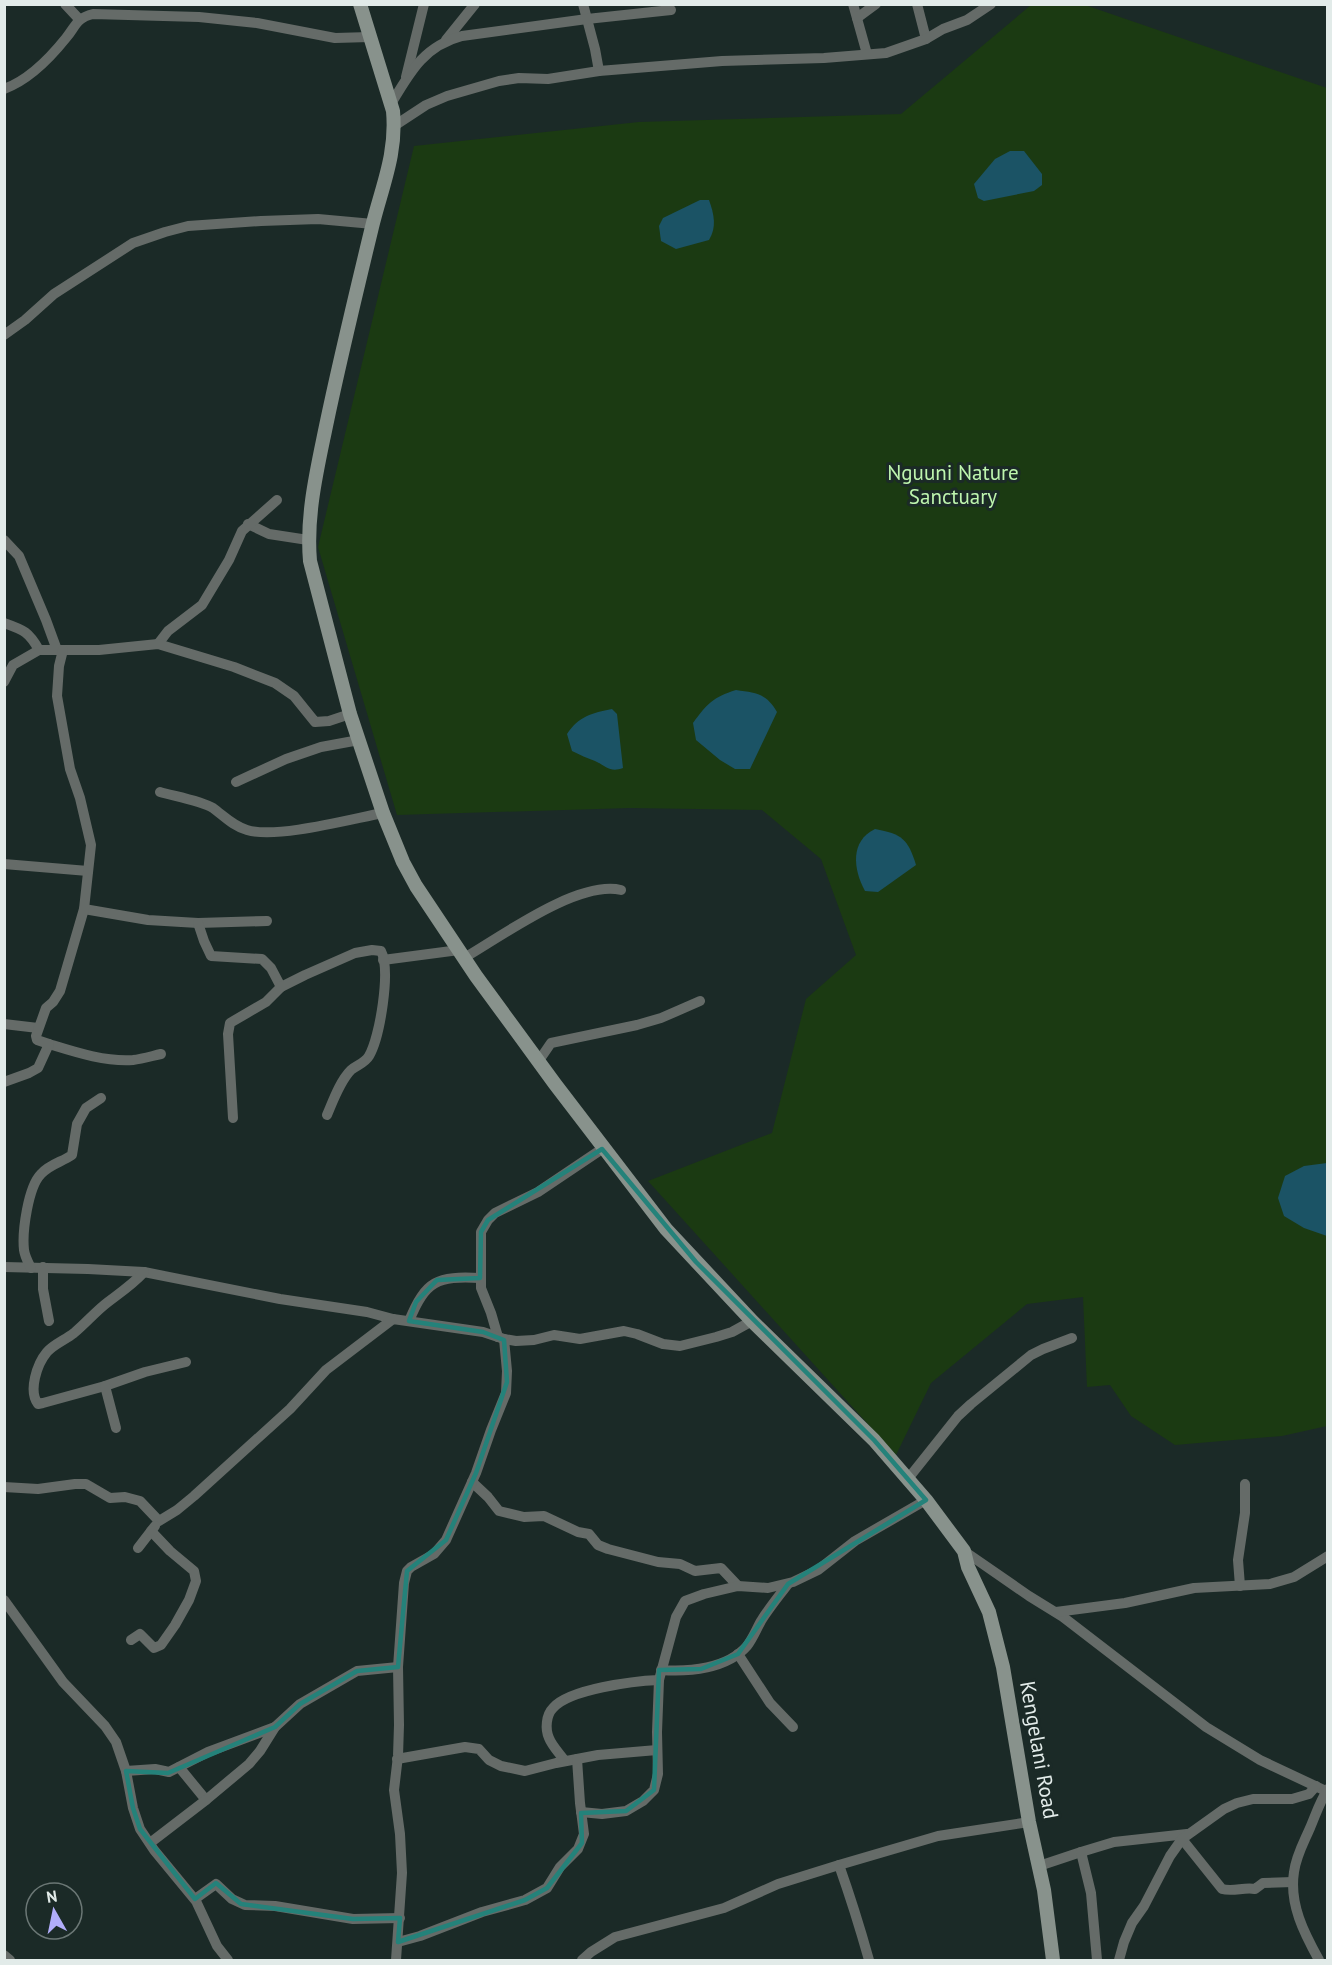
<svg xmlns="http://www.w3.org/2000/svg" width="1332" height="1965" font-family="'PT Sans',sans-serif">
	<style>
		.green { fill: #1b3a12 }
		.water { fill: #1b5365 }
		.lines { fill: none; stroke-linecap: round; stroke-linejoin: round }
		.minor { stroke: #656b68; stroke-width: 10 }
		.secondary { stroke: #88928c; stroke-width: 14 }
		.marked { fill: none; stroke: #24827a; stroke-width: 4.5; stroke-linejoin: round }
		.labels { text-anchor: middle; stroke-width: 6; stroke-linejoin: round; paint-order: stroke }
		.park-label { font-size: 21px; fill: #bef5ae; stroke: #1b2a27 }
		.street-label { font-size: 21px; fill: #e2ebe9; stroke: #1b2a27 }
	</style>
	<rect width="100%" height="100%" fill="#1b2a27"/>
	<polygon class="green" points="1031,5 1085,5 1327,88 1327,1426 1282,1436 1175,1445 1131,1416 1110,1385 1087,1387 1083,1297 1027,1304 931,1383 896,1455 648,1181 772,1133 806,999 856,955 821,859 762,810 630,808 397,815 318,547 414,146 639,122 901,114"/>
	<g class="water">
		<polygon points="1010,151 1024,151 1042,174 1042,185 1034,191 984,201 978,198 974,184 995,159"/>
		<path d="M700 200H709C714 214 717 227 709 240L676 249 661 241 659 226 663 218Z"/>
		<path d="M736 690C756 693 766 693 777 712L750 769H735L720 760 696 740 693 723C707 704 713 697 736 690Z"/>
		<path d="M612 709 617 714 623 768C610 773 606 766 595 761 587 758 580 755 572 751L567 734C579 716 592 713 612 709Z"/>
		<path d="M875 829C902 834 908 839 916 865L878 892 865 891C853 869 850 841 875 829Z"/>
		<polygon points="1327,1163 1328,1163 1327,1236 1304,1228 1284,1216 1278,1198 1285,1176 1304,1166"/>
	</g>
	<g class="lines">
		<g class="minor">
			<polyline points="65,4 79,19"/>
			<polyline points="583,4 595,49 599,71"/>
			<polyline points="853,4 867,54"/>
			<polyline points="917,4 926,39"/>
			<polyline points="857,18 876,4"/>
			<polyline points="446,40 475,4"/>
			<polyline points="406,77 424,4"/>
			<path d="M4 89C29 80 50 58 66 38 76 26 76 18 93 14L199 17 257 23 335 38 370 37"/>
			<path d="M391 104C410 72 424 46 462 36L587 19 671 10"/>
			<polyline points="394,126 426,105 447,96 499,81 519,78 548,79 599,71 722,61 824,58 886,53 926,39 943,29 967,20 991,4"/>
			<polyline points="4,335 25,320 54,294 133,243 165,232 188,226 261,221 318,219 373,224"/>
			<polyline points="248,524 269,534 308,540"/>
			<polyline points="4,540 19,556 46,620 57,650"/>
			<path d="M4 623C24 630 29 632 39 650"/>
			<polyline points="158,644 168,631 202,605 229,560 242,531 277,500"/>
			<polyline points="4,682 13,665 39,650 99,650 158,644 234,667 275,683 294,696 315,722 329,721 350,714"/>
			<polyline points="236,782 286,759 321,747 359,740"/>
			<path d="M160 792C174 796 202 801 213 808 224 816 233 826 247 830 277 839 351 819 383 813"/>
			<polyline points="4,864 88,871"/>
			<polyline points="84,909 148,920 198,923 267,921"/>
			<polyline points="198,923 204,941 211,956 262,959 271,968 281,987"/>
			<path d="M464 958C502 936 578 880 621 890"/>
			<polyline points="383,960 459,950"/>
			<polyline points="4,1024 38,1028"/>
			<path d="M49 1044C75 1052 105 1062 133 1060 142 1059 152 1056 161 1054"/>
			<polyline points="538,1062 551,1043 637,1025 661,1018 700,1001"/>
			<polyline points="4,1082 29,1073 38,1068 49,1044 37,1040 36,1036 46,1008 53,1002 60,991 84,909 91,845 80,798 70,769 57,696 59,666 63,650"/>
			<path d="M233 1118 228 1034 230 1023 266 1002 281 987 305 975 355 953 372 950 381 951C391 970 380 1037 369 1056 365 1063 357 1065 351 1070 340 1081 333 1101 327 1115"/>
			<polyline points="4,1267 88,1269 144,1272 280,1299 367,1312 393,1319"/>
			<polyline points="43,1267 43,1289 49,1321"/>
			<path d="M31 1268C28 1262 25 1257 24 1250 22 1232 28 1187 41 1174 50 1164 62 1162 72 1155L77 1124 86 1108 101 1098"/>
			<path d="M144 1272C133 1284 121 1292 108 1302 96 1311 86 1323 74 1333 65 1340 54 1344 47 1352 37 1364 28 1391 38 1404L43 1403 105 1386 145 1372 186 1362"/>
			<path d="M409 1321C426 1280 437 1276 480 1278"/>
			<polyline points="498,1337 491,1313 481,1288 481,1232 488,1220 495,1213 538,1192 602,1149"/>
			<polyline points="105,1386 116,1428"/>
			<polyline points="907,1480 958,1416 971,1404 1031,1355 1043,1349 1072,1338"/>
			<polyline points="472,1482 488,1497 499,1511 524,1517 544,1516 578,1532 589,1534 598,1545 608,1549 658,1562 680,1564 695,1571 721,1568 738,1586"/>
			<polyline points="4,1487 38,1489 75,1484 86,1484 110,1498 125,1497 140,1501 159,1521 177,1510 194,1496 290,1409 326,1370 393,1319 483,1332 504,1339 516,1341 534,1340 554,1335 580,1339 624,1331 637,1334 663,1344 680,1346 716,1337 732,1332 752,1321"/>
			<polyline points="138,1548 155,1526"/>
			<polyline points="964,1551 1029,1596 1063,1617 1206,1727 1260,1760 1328,1792"/>
			<polyline points="1240,1586 1238,1560 1245,1513 1245,1484"/>
			<polyline points="4,1600 63,1682 105,1726 116,1742 126,1771 133,1808 140,1829 154,1850 196,1901 217,1946 228,1960"/>
			<polyline points="1056,1612 1125,1603 1194,1588 1270,1584 1294,1577 1328,1556"/>
			<polyline points="131,1640 140,1634 154,1648 161,1645 175,1625 189,1600 196,1581 194,1571 170,1551 151,1531"/>
			<polyline points="738,1654 770,1703 793,1727"/>
			<path d="M661 1670C689 1672 727 1669 747 1646 753 1638 756 1630 761 1621 769 1608 779 1596 788 1584"/>
			<polyline points="397,1759 465,1747 479,1749 489,1760 501,1766 525,1771 556,1763 598,1755 657,1750"/>
			<path d="M565 1761C560 1754 552 1746 549 1738 545 1729 546 1715 553 1708 569 1689 634 1681 659 1680"/>
			<polyline points="179,1767 206,1800"/>
			<polyline points="126,1771 155,1769 169,1772 208,1752 275,1727"/>
			<polyline points="581,1812 602,1814 626,1811 643,1801 654,1790 658,1774 657,1732 659,1680 676,1617 685,1601 704,1594 738,1586 768,1588 793,1582 818,1570 855,1541 926,1500"/>
			<path d="M1182 1839 1222 1889C1233 1892 1244 1887 1255 1889L1263 1883 1293 1882"/>
			<polyline points="150,1843 206,1800 249,1764 260,1751 275,1727 300,1704 357,1671 398,1667"/>
			<path d="M839 1865C850 1896 860 1928 869 1960"/>
			<polyline points="1039,1866 1081,1852"/>
			<polyline points="195,1899 216,1884 232,1899 245,1905 275,1906 353,1919 400,1918"/>
			<polyline points="398,1942 420,1936 482,1912 525,1900 547,1888 560,1867 578,1849 584,1834 580,1803 577,1759"/>
			<polyline points="4,1955 10,1960"/>
			<polyline points="396,1960 402,1873 400,1834 394,1790 398,1756 399,1725 398,1667 404,1583 407,1571 411,1567 434,1554 446,1540 476,1473 491,1430 506,1393 507,1371 504,1339"/>
			<polyline points="582,1960 591,1952 615,1937 724,1908 778,1884 839,1865 938,1836 1029,1822"/>
			<polyline points="1097,1960 1091,1893 1081,1852 1114,1842 1187,1834"/>
			<polyline points="1119,1960 1124,1942 1132,1923 1144,1906 1170,1856 1182,1839 1224,1809 1237,1803 1253,1799 1292,1799 1309,1794 1316,1786"/>
			<path d="M1319 1960C1304 1933 1289 1904 1294 1872 1296 1856 1304 1842 1310 1828 1316 1814 1320 1801 1328 1789"/>
		</g>
		<path class="secondary" d="M360 4 393 111C397 154 382 186 372 227 356 293 340 359 326 426 317 470 306 515 310 561L350 714 383 813 403 862 416 886 476 976 555 1084 666 1229 752 1321 874 1440 926 1500 964 1551 968 1567 989 1612 1003 1667 1029 1822 1044 1890 1053 1960"/>
	</g>
	<path class="marked" d="M602 1149 696 1262 874 1440 926 1500 788 1584 738 1654 701 1669 659 1670 654 1790 626 1811 581 1813 582 1843 547 1888 525 1900 398 1942 400 1918 353 1919 241 1904 216 1883 195 1899 140 1829 133 1808 126 1771 168 1773 275 1727 300 1704 357 1671 398 1667 407 1571 446 1540 476 1473 507 1382 504 1340 483 1332 409 1321 416 1302 437 1280 480 1278 481 1232 488 1220Z"/>
	<g class="labels">
		<g class="park-label">
			<text x="953" y="480">Nguuni Nature<tspan x="953" dy="24">Sanctuary</tspan></text>
		</g>
		<g class="street-label">
			<text transform="translate(1039 1750) rotate(80)" y="7">Kengelani Road</text>
		</g>
	</g>
	<rect width="1332" height="1965" fill="none" stroke="#e2ebe9" stroke-width="12"/>
	<g transform="translate(54 1911) rotate(351)"><circle r="28" fill="#1b2a27" stroke="#6b7775" stroke-width="1.5"/>
	<path d="M0-4.5L10 22L0 15L-10 22Z" fill="#b1adfa"/>
	<text y="-9" font-size="16" font-weight="bold" text-anchor="middle" fill="#e2ebe9">N</text>
	</g>
</svg>
